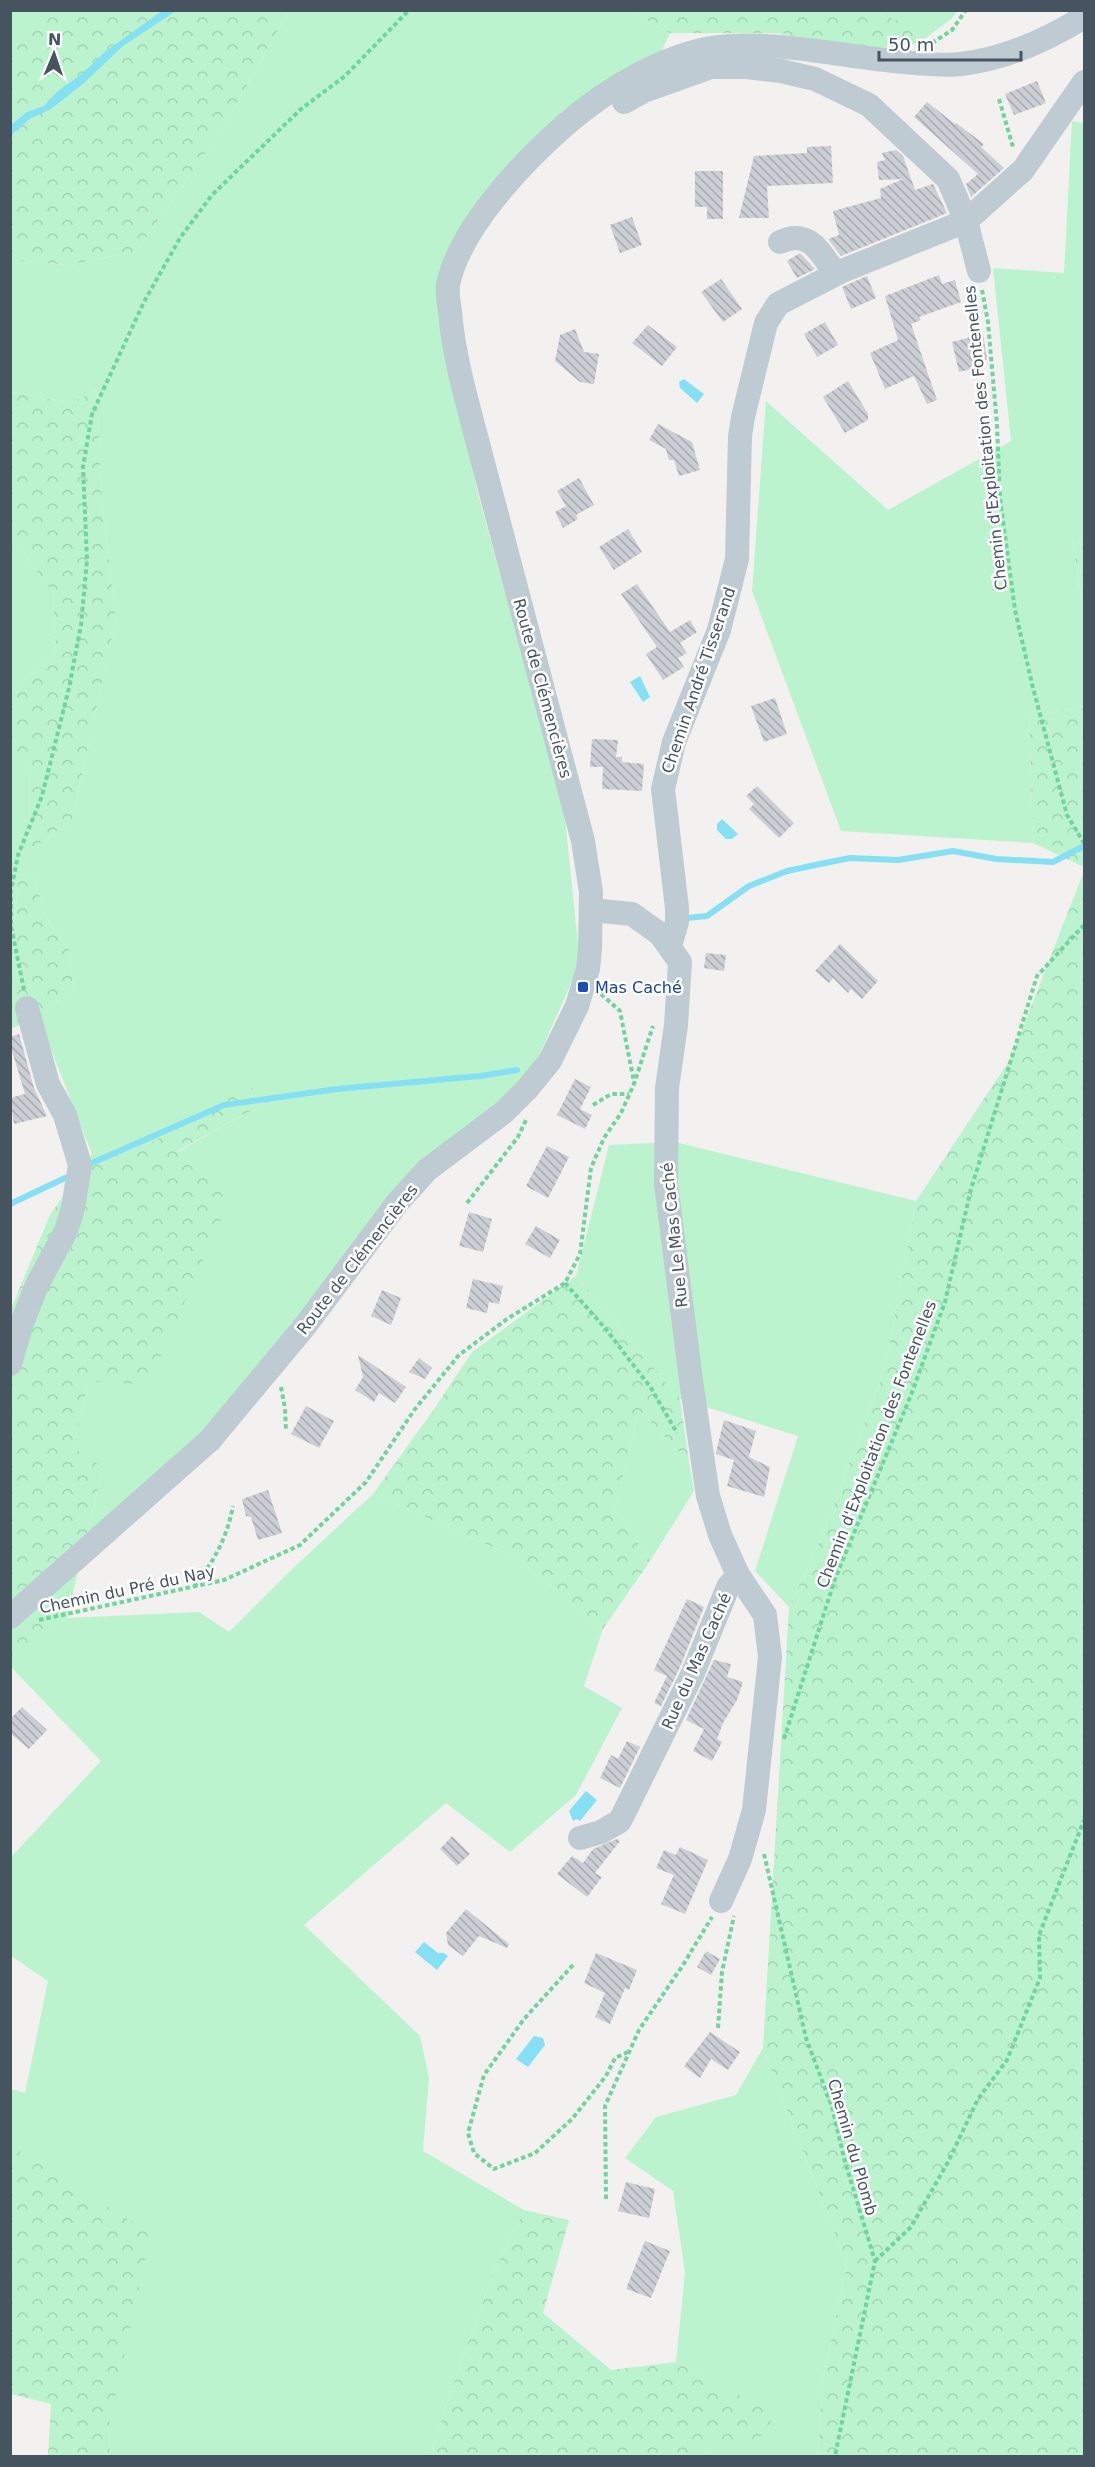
<svg xmlns="http://www.w3.org/2000/svg" width="1095" height="2467" font-family="'DejaVu Sans',sans-serif">
	<style>
		.grass { fill: #bbf3cf }
		.forest { fill: url(#forest-crowns) }
		.water { fill: #85e0f4 }
		.lines { fill: none; stroke-linecap: round; stroke-linejoin: round }
		.stream { stroke: #85e0f4; stroke-width: 6 }
		.building { fill: url(#building-back-hatch) }
		.path { stroke: #70d49f; stroke-width: 4; stroke-dasharray: 4.5 3; stroke-linecap: butt }
		.minor { stroke: #bfcbd3; stroke-width: 24 }
		.transit-dot { fill: #1a4fb4; stroke: #fff; stroke-width: 2 }
		.labels { text-anchor: middle; stroke-width: 5; stroke-linejoin: round; paint-order: stroke }
		.street-label { font-size: 16px; fill: #46545f; stroke: #fff }
		.transit-label { font-size: 16px; fill: #164399; stroke: #fff; text-anchor: start }
	</style>
	<defs>
		<pattern id="forest-crowns" width="20" height="18" patternUnits="userSpaceOnUse" patternTransform="scale(1.5)"><rect width="20" height="18" fill="#bbf3cf"/><path d="M2 6a3 3 0 1 1 6 0M12 15a3 3 0 1 1 6 0" fill="none" stroke="#a2d2b4"/></pattern>
		<pattern id="building-back-hatch" width="6" height="6" patternUnits="userSpaceOnUse" patternTransform="scale(1.5)"><rect width="6" height="6" fill="#cbcfd5"/><path d="M-1 5l2 2M0 0l6 6M5-1l2 2" fill="none" stroke="#a7abb0"/></pattern>
	</defs>
	<rect width="100%" height="100%" fill="#f3f0f0"/>
	<g class="grass">
		<polygon points="11,11 64,11 11,37"/>
		<polygon points="289,11 630,11 670,33 660,54 602,87 526,145 450,250 438,314 478,494 564,809 580,963 530,1076 333,1271 219,1449 87,1535 103,1468 73,1447 89,1381 193,1165 176,1153 246,1113 281,1100 209,1105 151,1143 92,1154 38,1016 73,990 70,951 46,917 33,874 18,875 15,922 11,923 11,754 30,754 29,851 72,820 116,619 102,502 97,390 71,403 11,392 11,260 70,265 137,251 224,126"/>
		<polygon points="866,11 958,11 951,19 923,40 897,20"/>
		<polygon points="1072,121 1084,123 1084,541 1072,540 1084,611 1084,706 1029,717 1033,843 841,831 752,591 766,401 888,510 1011,441 993,268 1064,273"/>
		<polygon points="19,547 53,593 56,653 11,692 10,560"/>
		<polygon points="675,1142 916,1201 885,1368 823,1534 789,1607 755,1571 798,1436 680,1399 576,1276 609,1145"/>
		<polygon points="639,1410 689,1462 694,1491 650,1561 615,1509"/>
		<polygon points="373,1494 517,1558 603,1629 584,1686 622,1708 576,1795 510,1852 446,1803 304,1925 420,2036 429,2078 423,2151 524,2210 493,2274 447,2402 431,2456 110,2456 109,2425 14,2148 10,2148 11,2089 25,2093 48,1981 11,1956 11,1857 101,1761 11,1667 10,1659 67,1618 199,1612 229,1632 290,1571"/>
		<polygon points="763,2048 847,2265 823,2378 818,2456 704,2456 716,2436 775,2414 676,2362 685,2272 673,2191 625,2158 656,2117 736,2095"/>
	</g>
	<g class="forest">
		<polygon points="64,11 289,11 224,126 137,251 70,265 11,260 10,37"/>
		<polygon points="630,11 866,11 897,20 923,40 896,52 776,33 670,33"/>
		<polygon points="97,390 102,502 116,619 72,820 29,851 30,754 11,754 11,692 56,653 53,593 19,547 11,560 11,392 71,403"/>
		<polygon points="1072,540 1084,541 1084,611"/>
		<polygon points="1084,706 1084,867 1033,843 1029,717"/>
		<polygon points="1084,871 1084,2456 818,2456 823,2378 847,2265 763,2048 789,1607 823,1534 885,1368 916,1201 1011,1058"/>
		<polygon points="33,874 46,917 70,951 73,990 38,1016 11,1029 11,923 15,921 18,875"/>
		<polygon points="260,1085 282,1100 246,1113 176,1152 193,1165 229,1201 148,1385 89,1381 73,1447 103,1467 67,1618 11,1659 11,1309 50,1215 92,1154 151,1143 209,1105"/>
		<polygon points="576,1276 680,1399 689,1462 639,1410 615,1509 650,1561 603,1629 517,1558 373,1494 432,1412 472,1352"/>
		<polygon points="11,2148 14,2148 151,2234 109,2425 110,2456 48,2456 51,2404 11,2394"/>
		<polygon points="524,2210 569,2220 543,2313 611,2370 676,2362 776,2414 753,2448 716,2437 704,2456 431,2456 447,2402 493,2274"/>
	</g>
	<g class="water">
		<polygon points="162,11 176,11 123,46 84,83 51,109 31,118 11,135 11,125 27,112 44,106 58,91 83,73 106,51"/>
		<polygon points="684,379 704,394 697,403 680,388 679,382"/>
		<polygon points="640,676 650,697 643,702 630,682"/>
		<polygon points="722,819 738,834 732,839 726,839 717,830 717,824"/>
		<polygon points="586,1791 597,1800 580,1821 577,1819 573,1821 569,1811"/>
		<polygon points="424,1942 438,1953 444,1953 448,1956 437,1970 415,1952"/>
		<polygon points="534,2036 543,2038 545,2045 528,2067 516,2059"/>
	</g>
	<g class="lines">
		<g class="stream">
			<polyline points="687,918 707,916 749,886 787,871 825,863 850,858 898,860 953,851 996,859 1053,862 1084,846"/>
			<polyline points="92,1163 224,1105 337,1089 480,1076 517,1070"/>
			<polyline points="10,1204 65,1178"/>
		</g>
	</g>
	<g class="building">
		<polygon points="1037,81 1046,103 1014,115 1005,94"/>
		<polygon points="927,102 955,124 956,123 984,144 981,147 1004,168 971,197 966,184 978,174 914,117"/>
		<polygon points="831,146 833,183 767,186 769,218 739,218 754,156 807,153 807,147"/>
		<polygon points="896,150 903,156 915,190 933,184 947,213 841,256 828,239 839,235 833,211 881,198 880,189 903,179 879,180 877,162 885,160 882,153"/>
		<polygon points="695,171 723,171 723,219 707,219 707,207 695,207"/>
		<polygon points="632,217 642,245 620,253 610,225"/>
		<polygon points="800,253 815,269 797,278 787,261"/>
		<polygon points="939,275 942,284 955,280 961,302 919,317 921,320 911,324 937,400 927,404 914,376 885,389 870,353 898,340 885,296"/>
		<polygon points="867,276 876,298 851,309 842,287"/>
		<polygon points="721,279 742,309 723,322 701,292"/>
		<polygon points="825,322 838,345 817,357 804,334"/>
		<polygon points="648,325 677,347 662,366 632,343"/>
		<polygon points="575,329 584,352 599,354 594,384 580,382 555,361 560,335"/>
		<polygon points="983,334 987,360 979,363 980,367 959,372 952,342"/>
		<polygon points="848,381 868,414 868,420 845,433 823,397"/>
		<polygon points="658,424 692,442 700,470 679,476 674,460 669,460 666,449 649,440"/>
		<polygon points="579,478 594,505 576,515 578,519 563,528 555,512 566,506 557,491"/>
		<polygon points="628,529 642,552 614,570 599,547"/>
		<polygon points="637,584 670,632 690,620 697,632 680,643 687,653 678,658 684,667 663,680 646,654 657,647 621,594"/>
		<polygon points="775,698 787,734 764,742 751,706"/>
		<polygon points="592,739 618,740 616,757 622,757 622,762 644,764 642,791 602,789 603,767 590,767"/>
		<polygon points="757,786 794,823 779,838 749,809 754,804 746,796"/>
		<polygon points="840,944 878,981 862,999 851,989 848,993 833,978 829,983 815,971"/>
		<polygon points="706,953 726,955 724,971 704,968"/>
		<polygon points="19,1034 34,1088 47,1116 14,1124 10,1098 25,1094 10,1044 10,1037"/>
		<polygon points="575,1079 591,1087 580,1109 592,1115 585,1129 557,1115"/>
		<polygon points="547,1146 569,1157 548,1198 526,1186"/>
		<polygon points="469,1212 492,1219 483,1252 459,1246"/>
		<polygon points="536,1226 560,1240 550,1258 525,1244"/>
		<polygon points="473,1279 503,1286 499,1304 489,1302 487,1313 466,1308"/>
		<polygon points="382,1290 401,1298 391,1325 371,1316"/>
		<polygon points="358,1355 406,1387 395,1403 379,1393 374,1402 355,1390 363,1377"/>
		<polygon points="419,1358 432,1368 425,1379 409,1372"/>
		<polygon points="306,1406 334,1421 319,1448 291,1434"/>
		<polygon points="724,1420 756,1431 749,1457 770,1467 764,1497 727,1486 734,1460 716,1454 716,1452"/>
		<polygon points="268,1490 282,1533 258,1540 251,1517 246,1516 242,1499"/>
		<polygon points="687,1599 704,1607 680,1667 661,1706 654,1703 667,1676 654,1670"/>
		<polygon points="714,1660 731,1664 727,1677 743,1682 737,1700 723,1723 717,1739 722,1742 712,1761 693,1751 704,1729 686,1720"/>
		<polygon points="22,1707 47,1730 29,1749 10,1733 10,1719"/>
		<polygon points="627,1741 640,1747 620,1788 600,1778 611,1755 618,1759"/>
		<polygon points="452,1836 470,1854 457,1866 440,1849"/>
		<polygon points="617,1839 620,1841 595,1873 602,1877 587,1897 557,1874 572,1856 583,1863 593,1849"/>
		<polygon points="680,1847 708,1860 685,1914 661,1904 674,1875 656,1868 664,1850 676,1855"/>
		<polygon points="466,1909 509,1944 507,1948 479,1936 463,1956 448,1945 446,1933"/>
		<polygon points="706,1951 720,1959 711,1975 697,1967"/>
		<polygon points="596,1953 637,1970 629,1990 625,1988 610,2024 595,2017 605,1993 584,1983"/>
		<polygon points="710,2032 740,2052 728,2070 711,2059 700,2078 684,2066"/>
		<polygon points="626,2182 655,2189 649,2218 618,2211"/>
		<polygon points="645,2241 670,2251 651,2298 626,2289"/>
	</g>
	<g class="lines">
		<g class="path">
			<polyline points="932,43 952,30 966,10"/>
			<polyline points="999,99 1013,147"/>
			<polyline points="982,290 988,322 997,425 1000,498 1015,610 1033,688 1067,815 1084,843"/>
			<polyline points="24,990 11,926 11,890 18,855 42,796 69,688 81,625 87,560 83,467 92,414 144,302 180,238 212,195 301,109 345,76 409,10"/>
			<polyline points="601,994 620,1011 634,1082"/>
			<polyline points="593,1105 611,1094 629,1094"/>
			<polyline points="467,1203 518,1137 527,1118"/>
			<polyline points="565,1283 605,1328 651,1388 677,1433"/>
			<polyline points="281,1387 285,1408 286,1431"/>
			<path d="M194 1587C214 1561 227 1538 233 1506"/>
			<polyline points="39,1620 224,1580 300,1545 366,1482 415,1409 459,1355 507,1319 565,1283 580,1254 591,1168 604,1138 621,1113 634,1084 653,1026"/>
			<polyline points="784,1739 835,1579 911,1395 945,1302 971,1189 1037,976 1084,925"/>
			<polyline points="764,1854 806,2038 832,2107 844,2158 875,2261 835,2456"/>
			<polyline points="573,1965 524,2019 484,2075 468,2133 474,2153 494,2169 535,2153 572,2119 606,2076 615,2058 628,2052"/>
			<polyline points="718,2028 722,1972 734,1916"/>
			<polyline points="606,2199 605,2106 639,2030 683,1965 712,1917"/>
			<polyline points="875,2261 911,2227 948,2162 978,2099 1007,2060 1040,1978 1039,1935 1084,1820"/>
		</g>
		<g class="minor">
			<polyline points="624,102 644,91 711,67 746,67 781,71 815,79 869,105 948,179 966,221 979,271"/>
			<path d="M780 242C810 228 820 253 836 274"/>
			<polyline points="591,910 632,914 660,934 680,962 676,1025 667,1088 666,1184 691,1380 708,1496 720,1535 738,1575 765,1615 770,1657 754,1810 740,1859 721,1901"/>
			<polyline points="670,946 677,922 677,908 663,789 674,742 719,630 737,559 740,436 743,417 766,323 778,304 842,271 966,221 1023,170 1084,82"/>
			<polyline points="10,1364 22,1323 37,1285 66,1231 73,1208 80,1165 65,1115 48,1084 27,1008"/>
			<path d="M10 1617 210 1440 305 1326 398 1202 427 1170 504 1112 528 1088 550 1061 577 1006 588 969 590 950 591 892 583 841C549 712 515 583 481 455 469 408 454 360 450 312 449 303 447 294 448 285 459 229 522 163 564 126 606 89 672 49 729 46 791 42 853 59 914 63 929 64 946 66 961 64 1004 59 1047 40 1084 17"/>
			<polyline points="580,1838 601,1832 620,1821 693,1673 728,1587 738,1575"/>
		</g>
	</g>
	<rect class="transit-dot" x="577" y="981" width="12" height="12" rx="3"/>
	<g class="labels">
		<g class="street-label">
			<text transform="translate(985 438) rotate(-96)" y="6">Chemin d'Exploitation des Fontenelles</text>
			<text transform="translate(698 680) rotate(-71)" y="6">Chemin André Tisserand</text>
			<text transform="translate(543 688) rotate(75)" y="6">Route de Clémencières</text>
			<text transform="translate(674 1235) rotate(-96)" y="6">Rue Le Mas Caché</text>
			<text transform="translate(357 1259) rotate(-52)" y="6">Route de Clémencières</text>
			<text transform="translate(876 1444) rotate(-69)" y="6">Chemin d'Exploitation des Fontenelles</text>
			<text transform="translate(127 1589) rotate(-12)" y="6">Chemin du Pré du Nay</text>
			<text transform="translate(696 1661) rotate(-66)" y="6">Rue du Mas Caché</text>
			<text transform="translate(853 2147) rotate(74)" y="6">Chemin du Plomb</text>
		</g>
		<g class="transit-label">
			<text x="595" y="993">Mas Caché</text>
		</g>
	</g>
	<rect width="1095" height="2467" fill="none" stroke="#46545f" stroke-width="24"/>
	<g transform="translate(54 54) rotate(2)" stroke="#ffffff" stroke-width="4.5" paint-order="stroke">
	<path d="M0-4.5L10 22L0 15L-10 22Z" fill="#46545f"/>
	<text y="-9" font-size="16" font-weight="bold" text-anchor="middle" fill="#46545f">N</text>
	</g>
	<path d="M879 51v9h142v-9" fill="none" stroke="#46545f" stroke-width="3"/>
	<text x="888" y="51" font-size="18" fill="#46545f" stroke="#ffffff" stroke-width="4.5" paint-order="stroke">50 m</text>
</svg>
